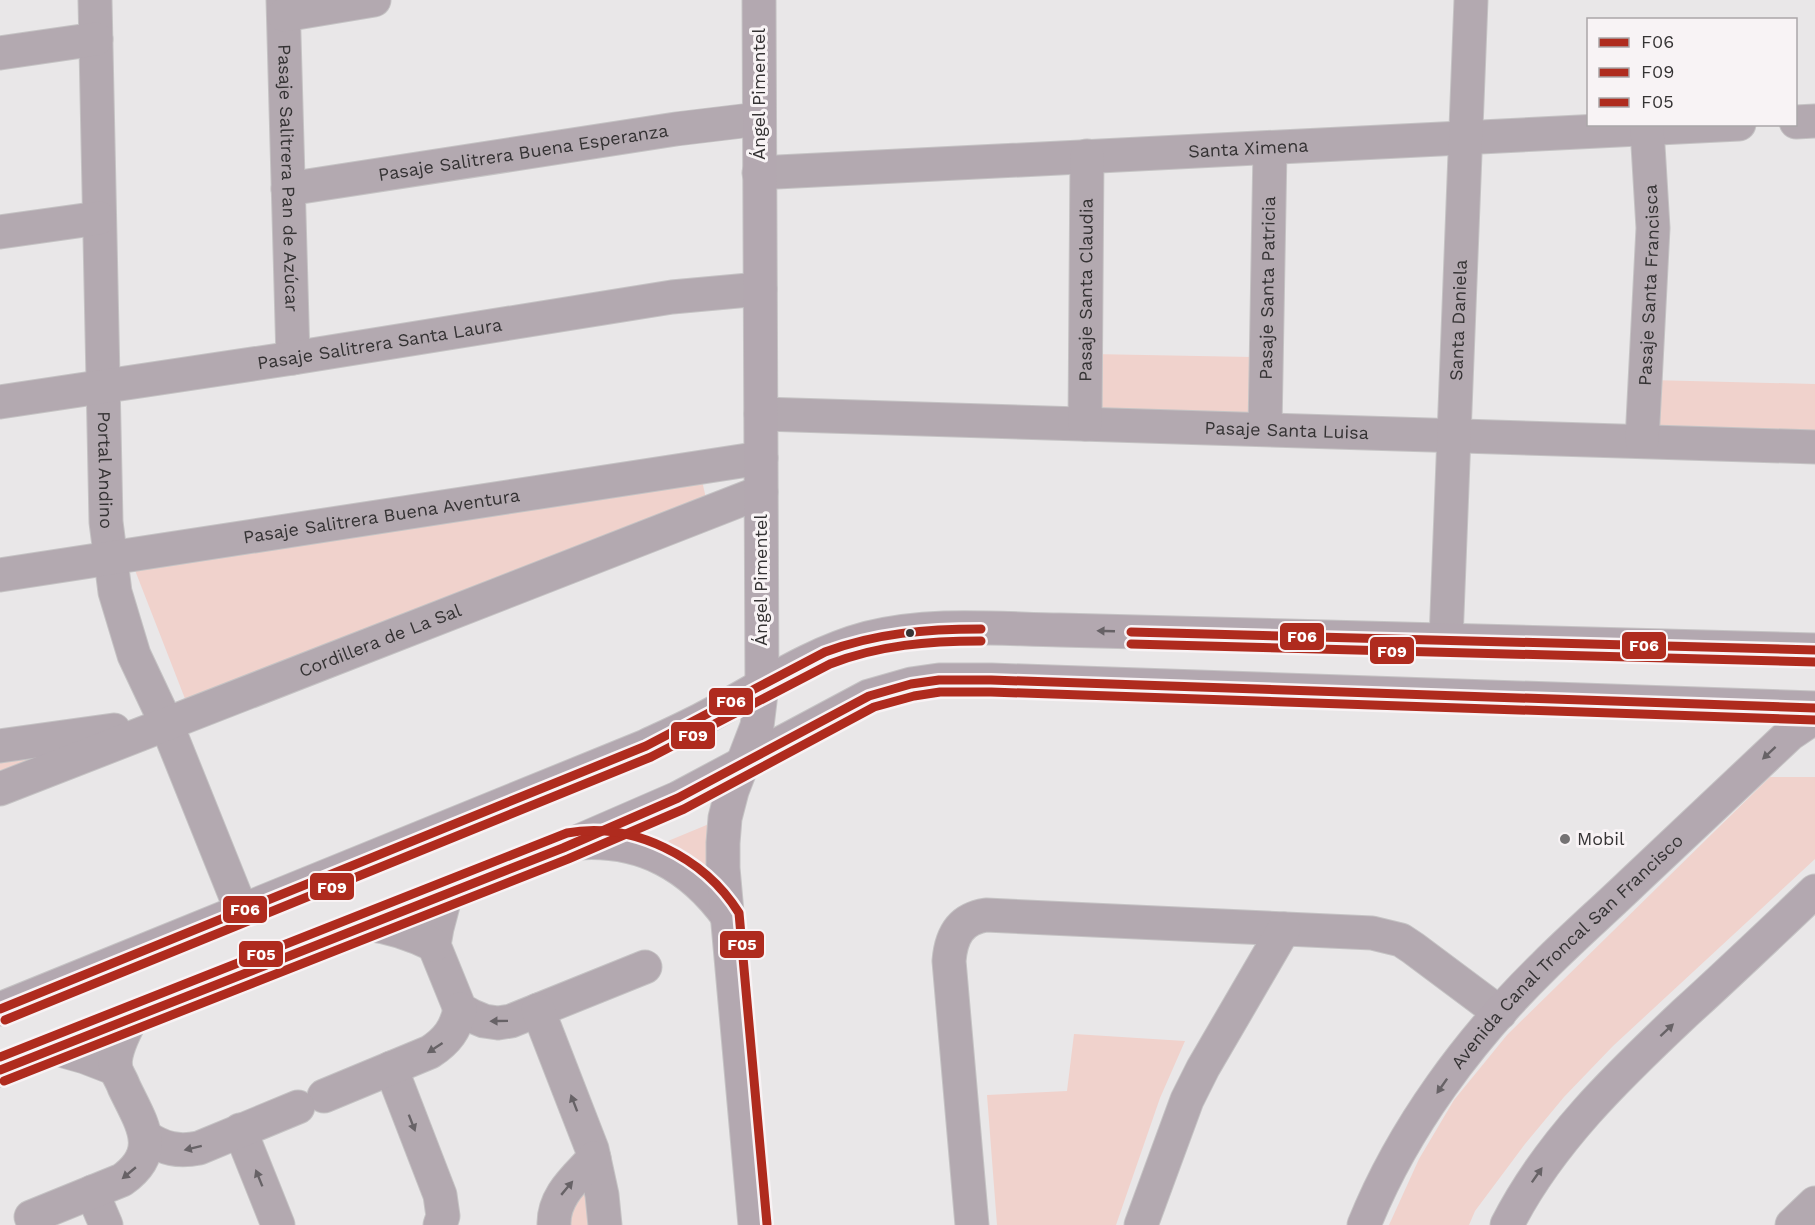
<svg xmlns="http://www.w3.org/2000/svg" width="1815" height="1225" font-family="'Work Sans',sans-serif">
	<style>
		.green { fill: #f0d2cc }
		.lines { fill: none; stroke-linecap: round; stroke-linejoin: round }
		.street-casing { stroke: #c5c3c4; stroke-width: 35 }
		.secondary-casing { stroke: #c5c3c4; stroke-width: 35 }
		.street { stroke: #b3a9b0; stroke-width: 33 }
		.secondary { stroke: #b3a8b0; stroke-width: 33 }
		.bus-1-casing { stroke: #f8f3f5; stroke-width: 14 }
		.bus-2-casing { stroke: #f8f3f5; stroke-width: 14 }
		.bus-3-casing { stroke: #f8f3f5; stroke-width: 14 }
		.bus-1 { stroke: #af2b1e; stroke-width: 9 }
		.bus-2 { stroke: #af2b1e; stroke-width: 9 }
		.bus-3 { stroke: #af2b1e; stroke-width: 9 }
		.oneway { fill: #676266 }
		.bus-dot { fill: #353334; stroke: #f8f3f5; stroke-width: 2 }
		.poi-dot { fill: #747273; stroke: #f8f3f5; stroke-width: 2 }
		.labels { text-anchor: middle; stroke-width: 6; stroke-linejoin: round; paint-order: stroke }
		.street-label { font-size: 18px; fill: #353334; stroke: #f8f3f5 }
		.poi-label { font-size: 18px; fill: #353334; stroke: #f8f3f5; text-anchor: start }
		.line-badge { stroke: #f8f3f5; stroke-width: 2 }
		.badge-label { font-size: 16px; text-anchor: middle; font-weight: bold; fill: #fff }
	</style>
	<rect width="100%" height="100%" fill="#e9e7e8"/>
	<g class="green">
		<polygon points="1091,354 1252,357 1251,416 1099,421"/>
		<polygon points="1650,380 1815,384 1815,434 1657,432"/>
		<polygon points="702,481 706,498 189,709 131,560"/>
		<polygon points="62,752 0,777 0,761"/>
		<polygon points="1770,777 1815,777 1815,859 1613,1046 1564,1097 1525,1144 1475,1211 1469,1225 1389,1225 1419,1159 1454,1100 1507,1035"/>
		<polygon points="709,824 707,875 668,841"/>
		<polygon points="1074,1034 1185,1041 1160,1098 1116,1225 997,1225 987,1095 1067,1091"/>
		<polygon points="588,1176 595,1225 564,1225"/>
	</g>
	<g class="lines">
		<g class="street-casing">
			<g id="street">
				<path id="s1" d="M95 0 106 522 115 592 134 655 166 723 242 912"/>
				<path id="s2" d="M283 0 293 358"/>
				<polyline points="284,15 374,0"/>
				<polyline points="0,53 96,39"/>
				<polyline points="1796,122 1815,121"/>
				<path id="s3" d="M759 173 1739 124"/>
				<path id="s4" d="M288 189 676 129 759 119"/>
				<polyline points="0,232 99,218"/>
				<path id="s5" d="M0 402 293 358 672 297 760 289"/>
				<path id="s6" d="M761 414 1815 447"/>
				<path id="s7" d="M1085 424 1087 156"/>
				<path id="s8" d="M1265 429 1270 148"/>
				<path id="s9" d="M1642 441 1653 228 1647 129"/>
				<path id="s10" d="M0 575 761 458"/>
				<path id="s11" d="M1446 640 1471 0"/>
				<polyline points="0,746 114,730"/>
				<path id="s12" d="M0 789 761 492"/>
				<polyline points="446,894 437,928 434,945 460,1009 472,1016 484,1021 498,1023 511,1021 645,967"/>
				<path d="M367 924C392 927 412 934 434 945"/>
				<polyline points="538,1010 592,1149 602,1195 605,1225"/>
				<polyline points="53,1048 85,1057 116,1069"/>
				<polyline points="391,1068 440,1195 443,1216 440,1225"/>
				<path d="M324 1096 430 1052C447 1041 456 1029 460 1009"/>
				<polyline points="240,1130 278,1225"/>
				<path d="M146 1137C164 1149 178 1152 199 1148L298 1107"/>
				<polyline points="92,1192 106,1225"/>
				<path d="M31 1217 122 1180C163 1151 141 1123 124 1087 122 1081 118 1075 116 1070 112 1053 125 1031 132 1017"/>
				<path d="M554 1225C553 1196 576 1178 594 1158"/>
				<path d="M972 1225 949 961C951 936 960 919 986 915L1372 933 1401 940 1413 948 1500 1013"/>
				<polyline points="1141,1225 1187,1100 1203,1068 1284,929"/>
				<polyline points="1792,1225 1815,1203"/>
			</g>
		</g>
		<g class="secondary-casing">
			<g id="secondary">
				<path d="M579 843C643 839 691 866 728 917"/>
				<path d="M0 1009 646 746C665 737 685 728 704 718 758 690 808 654 868 638 931 622 997 629 1060 630L1815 650"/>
				<polyline points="0,1070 563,848 678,798 869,696 911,684 939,680 991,680 1815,708"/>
				<polyline points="755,1225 723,868 723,843 725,818 732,791 757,726 762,685 759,0"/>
				<path id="s13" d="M1364 1225C1403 1128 1470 1038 1545 965 1574 936 1605 909 1634 881 1686 832 1738 783 1790 734L1815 717"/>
				<path d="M1507 1225C1549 1142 1618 1076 1685 1013 1729 973 1772 932 1815 891"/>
			</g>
		</g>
		<use href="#street" class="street"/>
		<use href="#secondary" class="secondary"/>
		<g class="bus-1-casing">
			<g id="bus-1">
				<polyline points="1131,632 1815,650"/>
				<path d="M0 1009 646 746 825 652C876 633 927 629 981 629"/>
				<polyline points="0,1070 563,848 678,798 869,696 911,684 939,680 991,680 1815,708"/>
			</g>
		</g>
		<g class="bus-2-casing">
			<g id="bus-2">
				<polyline points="1131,644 1815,662"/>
				<path d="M5 1020 651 757 830 664C879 645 929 641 981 641"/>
				<polyline points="4,1081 568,859 684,809 874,707 914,696 940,692 991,692 1815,720"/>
			</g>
		</g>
		<g class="bus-3-casing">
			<path id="bus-3" d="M0 1057 567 833C632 821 704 857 739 913L767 1224"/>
		</g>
		<use href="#bus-1" class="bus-1"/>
		<use href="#bus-2" class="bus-2"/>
		<use href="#bus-3" class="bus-3"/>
	</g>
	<defs><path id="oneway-solid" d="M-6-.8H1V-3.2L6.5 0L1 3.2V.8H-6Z" transform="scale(1.5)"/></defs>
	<g class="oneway">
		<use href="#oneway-solid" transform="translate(1106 631) rotate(-178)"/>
		<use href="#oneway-solid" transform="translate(1769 753) rotate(137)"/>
		<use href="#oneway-solid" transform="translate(499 1021) rotate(179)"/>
		<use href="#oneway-solid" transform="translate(1667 1030) rotate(-43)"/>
		<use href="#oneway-solid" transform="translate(435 1048) rotate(147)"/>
		<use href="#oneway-solid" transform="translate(1442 1086) rotate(125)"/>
		<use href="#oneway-solid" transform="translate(574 1103) rotate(-111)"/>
		<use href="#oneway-solid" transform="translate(412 1123) rotate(69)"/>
		<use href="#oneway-solid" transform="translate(193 1148) rotate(166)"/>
		<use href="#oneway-solid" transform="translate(129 1173) rotate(140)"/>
		<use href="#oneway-solid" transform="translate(1537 1175) rotate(-55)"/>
		<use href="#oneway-solid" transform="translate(259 1178) rotate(-112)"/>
		<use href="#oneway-solid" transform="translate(567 1188) rotate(-50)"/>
	</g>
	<circle class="bus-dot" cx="910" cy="633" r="5"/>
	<circle class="poi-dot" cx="1565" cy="839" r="6"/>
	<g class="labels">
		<g class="street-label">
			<text transform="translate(759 94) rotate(-90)" y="6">Ángel Pimentel</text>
			<text dy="6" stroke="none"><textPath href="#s3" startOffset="490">Santa Ximena</textPath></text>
			<text dy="6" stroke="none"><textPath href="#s4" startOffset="238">Pasaje Salitrera Buena Esperanza</textPath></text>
			<text dy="6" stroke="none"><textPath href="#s2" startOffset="178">Pasaje Salitrera Pan de Azúcar</textPath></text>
			<text dy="6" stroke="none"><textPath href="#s9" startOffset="156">Pasaje Santa Francisca</textPath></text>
			<text dy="6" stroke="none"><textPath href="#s8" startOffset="141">Pasaje Santa Patricia</textPath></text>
			<text dy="6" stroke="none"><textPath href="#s7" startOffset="134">Pasaje Santa Claudia</textPath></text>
			<text dy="6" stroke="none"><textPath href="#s11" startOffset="320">Santa Daniela</textPath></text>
			<text dy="6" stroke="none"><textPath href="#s5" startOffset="384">Pasaje Salitrera Santa Laura</textPath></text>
			<text dy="6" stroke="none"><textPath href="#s6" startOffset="526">Pasaje Santa Luisa</textPath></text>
			<text dy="6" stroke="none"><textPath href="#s1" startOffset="470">Portal Andino</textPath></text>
			<text dy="6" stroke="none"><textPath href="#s10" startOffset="386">Pasaje Salitrera Buena Aventura</textPath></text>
			<text transform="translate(761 580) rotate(-90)" y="6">Ángel Pimentel</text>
			<text dy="6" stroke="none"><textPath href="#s12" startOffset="408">Cordillera de La Sal</textPath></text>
			<text dy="6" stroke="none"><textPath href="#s13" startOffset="344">Avenida Canal Troncal San Francisco</textPath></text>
		</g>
		<g class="poi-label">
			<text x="1577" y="845">Mobil</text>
		</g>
	</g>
	<g class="line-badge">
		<rect x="1279" y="622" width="46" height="29" rx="6" fill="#af2b1e"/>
		<rect x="1621" y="631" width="46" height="29" rx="6" fill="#af2b1e"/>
		<rect x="1369" y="636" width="46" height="29" rx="6" fill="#af2b1e"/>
		<rect x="708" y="687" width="46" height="29" rx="6" fill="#af2b1e"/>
		<rect x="670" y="721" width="46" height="29" rx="6" fill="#af2b1e"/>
		<rect x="309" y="872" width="46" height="29" rx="6" fill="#af2b1e"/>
		<rect x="222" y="895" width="46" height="29" rx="6" fill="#af2b1e"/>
		<rect x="719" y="930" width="46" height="29" rx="6" fill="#af2b1e"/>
		<rect x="238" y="940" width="46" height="28" rx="6" fill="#af2b1e"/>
	</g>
	<g class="badge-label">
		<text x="1302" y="642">F06</text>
		<text x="1644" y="651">F06</text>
		<text x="1392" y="657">F09</text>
		<text x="731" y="707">F06</text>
		<text x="693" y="741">F09</text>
		<text x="332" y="893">F09</text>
		<text x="245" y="915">F06</text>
		<text x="742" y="950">F05</text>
		<text x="261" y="960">F05</text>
	</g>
	<rect x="1587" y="18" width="210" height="108" fill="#f8f3f5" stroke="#aaa6a8" stroke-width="1.5"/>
	<rect x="1599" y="38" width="30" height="9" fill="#af2b1e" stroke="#aaa6a8" stroke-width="1.5"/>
	<text x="1641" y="48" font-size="18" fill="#353334">F06</text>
	<rect x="1599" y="68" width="30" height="9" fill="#af2b1e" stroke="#aaa6a8" stroke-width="1.5"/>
	<text x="1641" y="78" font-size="18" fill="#353334">F09</text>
	<rect x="1599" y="98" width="30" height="9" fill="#af2b1e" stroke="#aaa6a8" stroke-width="1.5"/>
	<text x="1641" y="108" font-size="18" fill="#353334">F05</text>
</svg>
